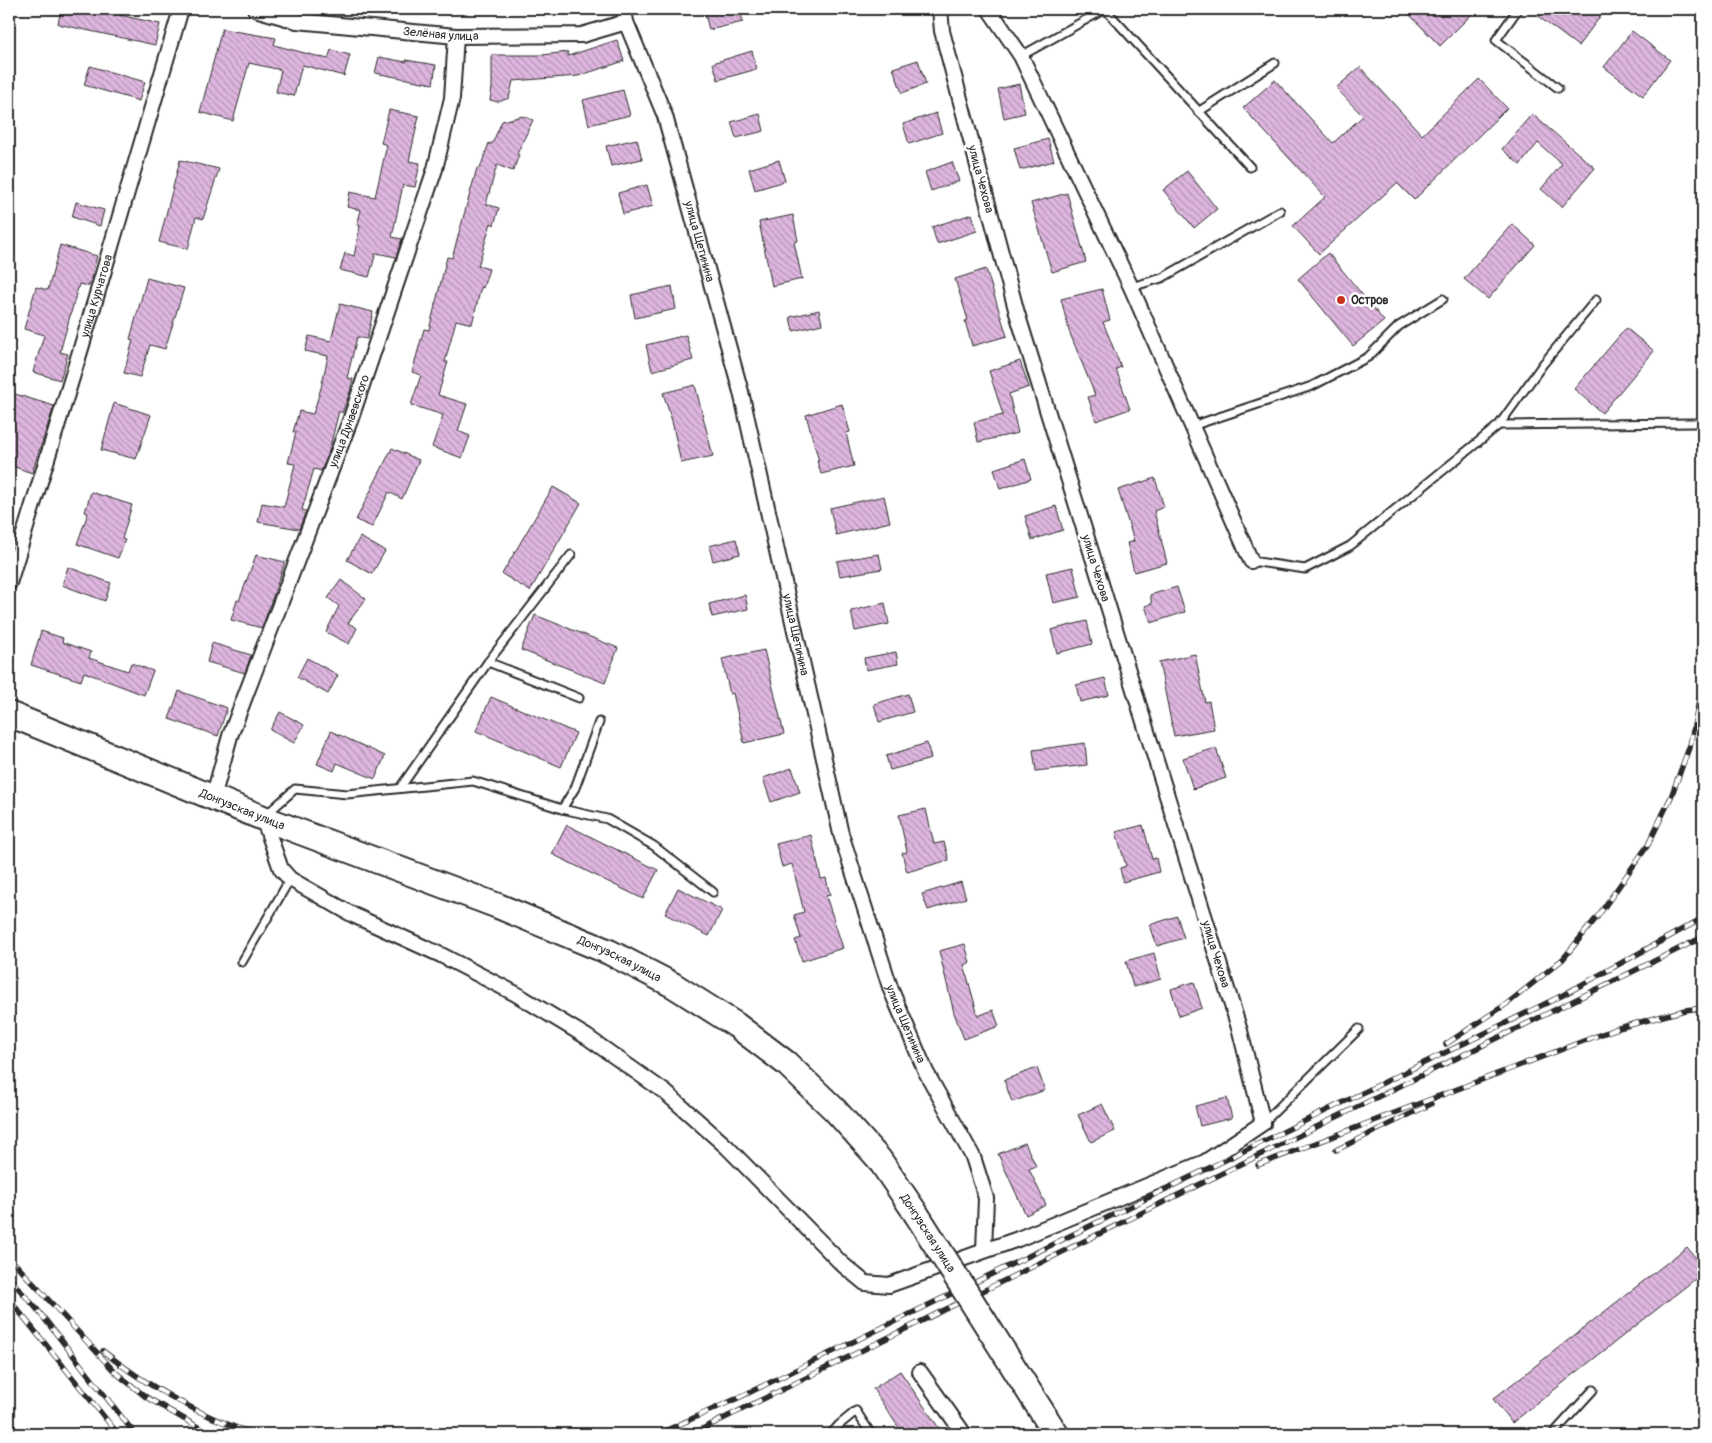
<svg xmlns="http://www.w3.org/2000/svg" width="1712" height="1443" font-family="Pangolin,sans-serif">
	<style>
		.building { fill: url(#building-back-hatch); stroke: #2b2b2b }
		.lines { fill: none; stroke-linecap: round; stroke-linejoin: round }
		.service-casing { stroke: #2b2b2b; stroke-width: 11 }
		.minor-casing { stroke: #2b2b2b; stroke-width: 18 }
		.trunk-casing { stroke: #2b2b2b; stroke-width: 28 }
		.service { stroke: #fff; stroke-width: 7 }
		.minor { stroke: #fff; stroke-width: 14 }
		.trunk { stroke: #fff; stroke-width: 24 }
		.rail-casing { stroke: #2b2b2b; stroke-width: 5.5 }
		.rail { stroke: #fff; stroke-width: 4; stroke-dasharray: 11; stroke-linecap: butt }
		.trunk-bridge-casing { stroke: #2b2b2b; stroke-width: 28; stroke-linecap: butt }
		.trunk-bridge { stroke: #fff; stroke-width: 24 }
		.poi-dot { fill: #c8321e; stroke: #fff; stroke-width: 2 }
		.labels { text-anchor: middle; stroke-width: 5; stroke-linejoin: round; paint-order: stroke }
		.street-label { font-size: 12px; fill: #2b2b2b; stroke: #fff }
		.poi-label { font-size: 12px; font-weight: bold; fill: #2b2b2b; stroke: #fff; text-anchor: start }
	</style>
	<defs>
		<pattern id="building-back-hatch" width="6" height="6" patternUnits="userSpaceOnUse" patternTransform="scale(1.25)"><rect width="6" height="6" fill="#deb6df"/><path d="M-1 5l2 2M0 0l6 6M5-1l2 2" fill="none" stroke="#b494b5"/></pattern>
	</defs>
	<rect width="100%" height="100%" fill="#fff"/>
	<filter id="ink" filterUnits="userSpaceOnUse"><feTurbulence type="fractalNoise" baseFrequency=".02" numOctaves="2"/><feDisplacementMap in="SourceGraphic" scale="10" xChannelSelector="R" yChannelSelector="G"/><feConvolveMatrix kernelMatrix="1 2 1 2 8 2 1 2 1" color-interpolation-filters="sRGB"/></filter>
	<g filter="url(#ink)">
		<g class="building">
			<polygon points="61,9 93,9 160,24 155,45 58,24"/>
			<polygon points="704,9 740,9 743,22 709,30"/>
			<polygon points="1404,9 1477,9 1440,46"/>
			<polygon points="1545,9 1606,9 1578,46 1539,17"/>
			<polygon points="222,29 276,38 274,45 328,59 331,50 350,55 344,76 302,65 294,96 276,92 281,70 249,63 233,121 200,112"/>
			<polygon points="1632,31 1670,60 1643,96 1604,67"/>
			<polygon points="617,40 624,61 578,76 513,81 509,98 498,102 490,100 492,88 492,55 542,55 568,52 568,56"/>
			<polygon points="752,51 757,69 718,80 713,63"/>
			<polygon points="379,57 406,62 406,60 436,65 433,84 375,73"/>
			<polygon points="918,60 926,84 902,93 893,68"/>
			<polygon points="90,66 145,82 139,101 84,85"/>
			<polygon points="1360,67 1422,135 1479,79 1507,108 1414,200 1397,183 1319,254 1293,226 1325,197 1243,108 1275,80 1333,143 1363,116 1336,88"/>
			<polygon points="1019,84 1025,113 1004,118 998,89"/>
			<polygon points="623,90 630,115 589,125 583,100"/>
			<polygon points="389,110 419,116 409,161 420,163 415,187 403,185 392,237 402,239 396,257 376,253 369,277 340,270 345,253 354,256 360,226 357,225 361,210 347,207 350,192 375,197 387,145 381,143"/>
			<polygon points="936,113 942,133 909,144 903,124"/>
			<polygon points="760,114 764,131 736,138 731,122"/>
			<polygon points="1532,114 1595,168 1562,207 1541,189 1562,164 1538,143 1520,165 1502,149"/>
			<polygon points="523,116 533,120 517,154 519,155 513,171 497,165 486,204 499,208 494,225 491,223 478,266 489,269 483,288 481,287 472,324 456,320 445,362 448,362 438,395 467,404 458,431 470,436 462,458 432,447 443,415 411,405 421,375 412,372 424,329 429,330 447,257 452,258 477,168 480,168 489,143 492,144 502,121"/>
			<polygon points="637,139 642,159 611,166 606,146"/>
			<polygon points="1048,139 1054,161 1020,170 1014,148"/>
			<polygon points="180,160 219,169 203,219 196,217 188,249 159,242"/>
			<polygon points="779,160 785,181 755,190 749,169"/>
			<polygon points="952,162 959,181 931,191 925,172"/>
			<polygon points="1187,171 1217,209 1194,228 1163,190"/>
			<polygon points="647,185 653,206 623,214 618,193"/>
			<polygon points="1067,193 1086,262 1052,272 1031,203"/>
			<polygon points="76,202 104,210 100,226 72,217"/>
			<polygon points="972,214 977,231 937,244 932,227"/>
			<polygon points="793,215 798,241 794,242 802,279 772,286 759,222"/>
			<polygon points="1512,224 1535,245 1488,299 1464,279"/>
			<polygon points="60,245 97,256 89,286 79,284 60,352 68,354 60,380 33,372 44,335 24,329 36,287 48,290"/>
			<polygon points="1328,253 1384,321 1353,346 1298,279"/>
			<polygon points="986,269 1007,336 972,346 965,321 968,320 955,279"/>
			<polygon points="147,278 184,288 165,349 150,345 140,377 124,373 133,340 130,339"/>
			<polygon points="672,286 676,309 635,318 631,295"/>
			<polygon points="1102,289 1110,320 1103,322 1121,367 1116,369 1130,409 1096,421 1088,397 1095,395 1069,331 1061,299"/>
			<polygon points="340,304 373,312 367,339 357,337 347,378 353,379 350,392 342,413 339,411 328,455 321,471 314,469 302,510 306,511 299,529 258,522 262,503 284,507 295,464 288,463 296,432 293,432 299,411 313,414 321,388 328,356 305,351 309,336 331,341"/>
			<polygon points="819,310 822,324 793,331 790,317"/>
			<polygon points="1626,328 1654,351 1602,413 1574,389"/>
			<polygon points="686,335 693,360 652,371 646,345"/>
			<polygon points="1020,361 1029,387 1009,394 1018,433 978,442 974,422 1003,415 989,371"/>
			<polygon points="695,385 713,456 681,463 672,421 663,393"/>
			<polygon points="15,394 54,406 32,473 9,465 9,414"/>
			<polygon points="114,403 151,415 136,459 101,450"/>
			<polygon points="842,404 850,432 846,433 854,466 821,474 817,461 819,461 806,415"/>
			<polygon points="392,448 419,460 402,499 389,492 372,527 356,520"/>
			<polygon points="1025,459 1031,479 1000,489 994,469"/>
			<polygon points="1155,478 1164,507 1154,511 1167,563 1134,572 1127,543 1134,541 1118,490"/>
			<polygon points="553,487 581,503 530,591 502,574"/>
			<polygon points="91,492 132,505 122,539 125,540 118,558 77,544 88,513 85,512"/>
			<polygon points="884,496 890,522 836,535 830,508"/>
			<polygon points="1056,506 1063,530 1032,540 1025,516"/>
			<polygon points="360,537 385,551 372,574 347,560"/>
			<polygon points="736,539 740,554 713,561 709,546"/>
			<polygon points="879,554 882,569 840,576 837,561"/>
			<polygon points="256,555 285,562 262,628 231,620 237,600 239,601"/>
			<polygon points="68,567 111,583 105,601 62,585"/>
			<polygon points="1073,567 1080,597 1053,603 1046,573"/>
			<polygon points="341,580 366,599 348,623 357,628 349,644 326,632 339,606 328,598"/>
			<polygon points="1177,587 1185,612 1151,623 1145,606 1152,604 1150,595"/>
			<polygon points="745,595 748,609 712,617 709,604"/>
			<polygon points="885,603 889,624 855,631 851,611"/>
			<polygon points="535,615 618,648 605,683 521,650"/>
			<polygon points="1087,621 1092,644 1057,653 1051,630"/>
			<polygon points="41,631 63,638 62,642 91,652 89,658 128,671 131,663 153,671 144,695 84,672 81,681 31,665"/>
			<polygon points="212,643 251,655 245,673 207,662"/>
			<polygon points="764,650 784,734 744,743 733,693 730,694 722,659"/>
			<polygon points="896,652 898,664 866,670 864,658"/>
			<polygon points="1195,654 1205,702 1209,701 1214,729 1174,736 1159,662"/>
			<polygon points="307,658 338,675 328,694 297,677"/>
			<polygon points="1105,678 1109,695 1080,702 1076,685"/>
			<polygon points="179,691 227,708 218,736 169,719"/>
			<polygon points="908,694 913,712 879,722 874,704"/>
			<polygon points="491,697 576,733 561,767 476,731"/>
			<polygon points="280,712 304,725 294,743 270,730"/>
			<polygon points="331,731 385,756 375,779 337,763 334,771 317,764"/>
			<polygon points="927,743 931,759 890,770 886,756"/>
			<polygon points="1085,743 1087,765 1036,771 1033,750"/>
			<polygon points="1216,748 1226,778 1193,789 1183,758"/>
			<polygon points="792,768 800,792 771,802 763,778"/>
			<polygon points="926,809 934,844 944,842 949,860 907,872 902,853 907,852 899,815"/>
			<polygon points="567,825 658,870 643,899 552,854"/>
			<polygon points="1143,825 1152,859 1156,858 1159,872 1123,882 1120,868 1126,866 1116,832"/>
			<polygon points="811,835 821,879 826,878 830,895 826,896 843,948 802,961 795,940 801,938 794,915 804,912 792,864 782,867 776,844"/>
			<polygon points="961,882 966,898 928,910 922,894"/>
			<polygon points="678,888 722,910 709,936 665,914"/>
			<polygon points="1177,916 1184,938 1157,946 1150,925"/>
			<polygon points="965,944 970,963 964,965 978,1016 993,1010 999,1026 964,1039 954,1013 939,951"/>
			<polygon points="1154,953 1161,979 1133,987 1126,961"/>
			<polygon points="1194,982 1202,1008 1179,1016 1171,989"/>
			<polygon points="1037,1068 1045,1090 1012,1102 1004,1080"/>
			<polygon points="1227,1098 1232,1118 1200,1126 1195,1106"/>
			<polygon points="1102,1104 1115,1131 1091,1142 1078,1115"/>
			<polygon points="1025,1143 1036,1166 1029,1169 1046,1205 1026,1215 998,1154"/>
			<polygon points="1687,1247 1703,1267 1703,1273 1512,1423 1493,1399"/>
			<polygon points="900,1371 943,1434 903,1434 873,1389"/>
		</g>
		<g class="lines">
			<g class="service-casing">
				<g id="service">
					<polyline points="1518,9 1496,40 1558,88"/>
					<polyline points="1021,56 1105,9 1250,167"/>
					<polyline points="1198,112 1275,63"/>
					<polyline points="1131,287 1162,278 1280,211"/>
					<polyline points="1499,425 1696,423"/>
					<polyline points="1192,426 1312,386 1368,357 1399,326 1443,299"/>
					<polyline points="1251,561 1305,569 1350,546 1499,425 1543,364 1596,300"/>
					<polyline points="488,662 579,698"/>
					<polyline points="400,788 488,662 571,555"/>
					<polyline points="562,809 607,819 654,846 713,892"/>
					<polyline points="267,814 295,789 347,794 473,781 562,809 575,788 599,722"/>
					<polyline points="242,962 290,879"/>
					<polyline points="1263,1123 1359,1029"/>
					<polyline points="831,1434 839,1425 856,1411 871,1434"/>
					<polyline points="1553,1434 1593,1390"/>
				</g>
			</g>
			<g class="minor-casing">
				<g id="minor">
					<path id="s1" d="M255 9 297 21 456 36 582 35 626 22"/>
					<path id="s2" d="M624 9 626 22 665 116 741 392 841 834 891 990 926 1072 973 1157 986 1198 984 1250"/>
					<polyline points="989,9 1021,56 1131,287 1251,561"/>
					<path id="s3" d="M9 583 82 345 181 9"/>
					<path id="s4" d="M213 798 230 736 351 418 435 169 452 98 456 36"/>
					<polyline points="263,818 281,869 290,879 353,915 441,955 516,994 587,1037 665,1092 727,1147 842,1264 865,1283 889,1285 1018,1239 1205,1162 1263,1123 1240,1031 1017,313 942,31 940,9"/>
					<polyline points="920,1372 964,1434"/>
				</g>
			</g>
			<g class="trunk-casing">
				<g id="trunk">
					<path id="s5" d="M9 714 263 818 498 906 609 952 673 985 736 1025 786 1063 835 1110 879 1159 915 1212"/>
					<polyline points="1016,1371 1056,1434"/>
				</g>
			</g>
			<use href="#service" class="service"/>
			<use href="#minor" class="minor"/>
			<use href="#trunk" class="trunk"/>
			<g class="rail-casing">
				<g id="rail">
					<polyline points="1446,1044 1508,1003 1563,959 1598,916 1648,845 1671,797 1690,745 1703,682"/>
					<polyline points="1336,1150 1431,1104"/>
					<polyline points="1258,1165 1615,1029 1685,1010 1703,1008"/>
					<polyline points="9,1257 115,1372 146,1397 210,1434"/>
					<polyline points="9,1278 36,1308 135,1434"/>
					<polyline points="9,1299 118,1434"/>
					<path d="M103 1351C146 1386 201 1416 254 1434"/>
					<polyline points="658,1434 738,1398 1563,995 1703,918"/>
					<polyline points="692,1434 1703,937"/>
				</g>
			</g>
			<use href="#rail" class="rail"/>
			<g class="trunk-bridge-casing">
				<polyline id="trunk-bridge" points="915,1212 1016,1371"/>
			</g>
			<use href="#trunk-bridge" class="trunk-bridge"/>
		</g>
	</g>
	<circle class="poi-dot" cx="1341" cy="300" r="5"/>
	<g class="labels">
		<g class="street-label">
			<text dy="4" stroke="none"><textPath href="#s1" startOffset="188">Зелёная улица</textPath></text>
			<text transform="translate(981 179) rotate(75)" y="4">улица Чехова</text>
			<text dy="4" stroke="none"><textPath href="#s2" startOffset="245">улица Щетинина</textPath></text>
			<text dy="4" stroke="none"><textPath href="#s3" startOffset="300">улица Курчатова</textPath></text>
			<text dy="4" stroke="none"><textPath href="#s4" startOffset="401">улица Дунаевского</textPath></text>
			<text transform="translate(1096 568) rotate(73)" y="4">улица Чехова</text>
			<text dy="4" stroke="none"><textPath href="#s2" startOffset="650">улица Щетинина</textPath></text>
			<text dy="4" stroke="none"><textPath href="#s5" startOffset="252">Донгузская улица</textPath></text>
			<text transform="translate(1216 954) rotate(73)" y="4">улица Чехова</text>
			<text dy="4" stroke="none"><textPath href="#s5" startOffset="658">Донгузская улица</textPath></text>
			<text dy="4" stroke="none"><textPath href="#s2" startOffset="1055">улица Щетинина</textPath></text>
			<text transform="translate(928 1233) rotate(57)" y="4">Донгузская улица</text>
		</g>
		<g class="poi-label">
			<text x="1351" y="304">Остров</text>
		</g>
	</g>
	<rect width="1712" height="1443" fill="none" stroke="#fff" stroke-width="30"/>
	<rect x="15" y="15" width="1682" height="1413" fill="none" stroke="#2b2b2b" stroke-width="2" filter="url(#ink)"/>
</svg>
